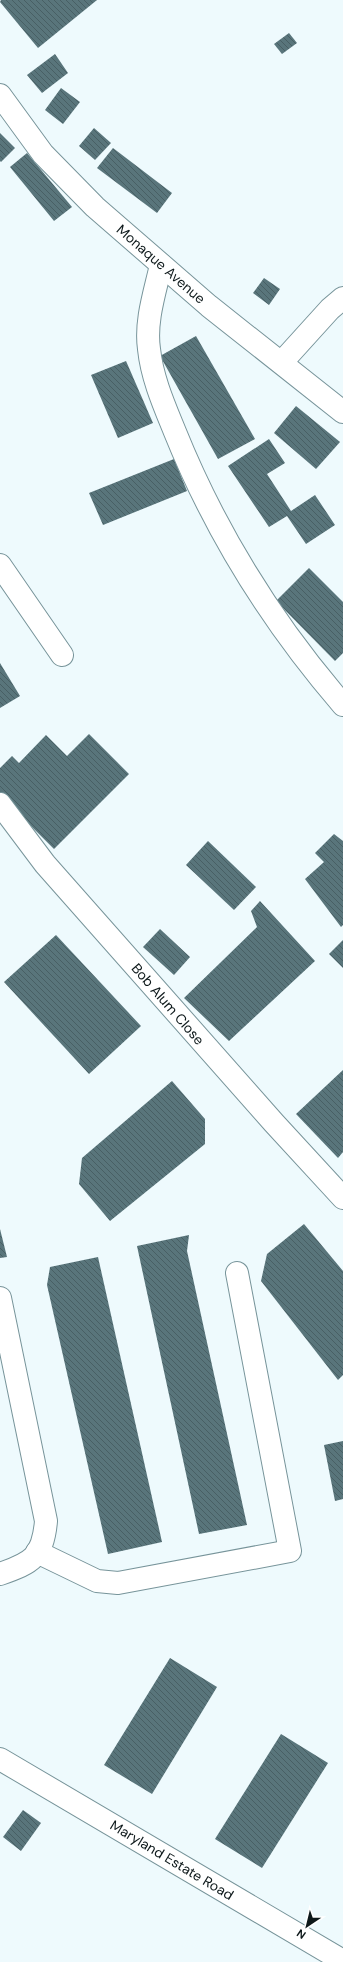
<svg xmlns="http://www.w3.org/2000/svg" width="343" height="1962" font-family="'DM Sans',sans-serif">
	<style>
		.building { fill: url(#building-back-hatch) }
		.lines { fill: none; stroke-linecap: round; stroke-linejoin: round }
		.minor-casing { stroke: #77949a; stroke-width: 24 }
		.minor { stroke: #fff; stroke-width: 22 }
		.labels { text-anchor: middle; stroke-width: 3.5; stroke-linejoin: round; paint-order: stroke }
		.street-label { font-size: 14px; fill: #0d181a; stroke: #fff }
	</style>
	<defs>
		<pattern id="building-back-hatch" width="6" height="6" patternUnits="userSpaceOnUse"><rect width="6" height="6" fill="#59757b"/><path d="M-1 5l2 2M0 0l6 6M5-1l2 2" fill="none" stroke="#485f64"/></pattern>
	</defs>
	<rect width="100%" height="100%" fill="#eefafd"/>
	<g class="building">
		<polygon points="1,0 97,0 38,48 0,2"/>
		<polygon points="289,33 297,43 282,54 274,44"/>
		<polygon points="55,54 68,73 42,93 27,75"/>
		<polygon points="61,88 80,102 63,124 45,110"/>
		<polygon points="94,128 111,143 95,160 79,146"/>
		<polygon points="0,133 15,148 1,162 0,161"/>
		<polygon points="113,148 172,193 157,213 97,168"/>
		<polygon points="27,153 72,207 54,221 10,167"/>
		<polygon points="264,278 280,289 269,305 253,293"/>
		<polygon points="196,336 255,439 218,459 160,356"/>
		<polygon points="126,361 153,423 118,438 91,375"/>
		<polygon points="296,406 340,442 316,469 274,433"/>
		<polygon points="269,439 285,463 267,474 291,511 315,495 335,525 306,544 287,516 269,527 228,466"/>
		<polygon points="174,459 187,491 103,525 89,493"/>
		<polygon points="309,568 343,602 343,653 335,661 276,601"/>
		<polygon points="0,663 20,696 0,708"/>
		<polygon points="89,734 129,774 54,849 0,795 0,768 12,756 19,763 46,735 67,756"/>
		<polygon points="334,834 343,841 343,925 341,927 305,879 324,862 315,853"/>
		<polygon points="208,841 256,887 234,910 186,865"/>
		<polygon points="260,901 315,961 229,1041 184,998 257,927 251,911"/>
		<polygon points="160,929 190,957 174,975 143,947"/>
		<polygon points="56,935 141,1026 89,1074 4,982"/>
		<polygon points="343,940 343,968 329,954"/>
		<polygon points="343,1070 343,1152 338,1158 296,1114"/>
		<polygon points="172,1081 205,1119 205,1144 110,1221 79,1184 82,1158"/>
		<polygon points="304,1224 343,1271 343,1375 338,1380 261,1281 267,1254"/>
		<polygon points="0,1229 7,1257 0,1258"/>
		<polygon points="189,1235 187,1251 247,1525 199,1534 137,1246"/>
		<polygon points="98,1257 162,1542 108,1554 47,1285 50,1267"/>
		<polygon points="343,1441 343,1499 335,1501 324,1445"/>
		<polygon points="170,1658 217,1687 152,1794 104,1765"/>
		<polygon points="281,1734 328,1763 262,1868 215,1839"/>
		<polygon points="23,1810 41,1823 21,1851 3,1837"/>
	</g>
	<g class="lines">
		<g class="minor-casing">
			<g id="minor">
				<polyline points="0,95 43,154 95,207 209,306 343,412"/>
				<path d="M161 265C155 292 145 321 149 349 152 378 164 405 175 432 215 531 273 624 343 705"/>
				<polyline points="282,362 330,309 343,298"/>
				<polyline points="0,565 62,655"/>
				<polyline points="0,804 45,864 274,1123 343,1198"/>
				<path d="M0 1298 46 1521C43 1557 32 1563 0 1574"/>
				<polyline points="37,1552 97,1581 118,1583 290,1551 237,1273"/>
				<polyline points="0,1759 343,1961"/>
			</g>
		</g>
		<use href="#minor" class="minor"/>
	</g>
	<g class="labels">
		<g class="street-label">
			<text transform="translate(161 264) rotate(41)" y="5">Monaque Avenue</text>
			<text transform="translate(168 1004) rotate(49)" y="5">Bob Alum Close</text>
			<text transform="translate(172 1860) rotate(31)" y="5">Maryland Estate Road</text>
		</g>
	</g>
	<g transform="translate(307 1926) rotate(215)" stroke="#ffffff" stroke-width="3" paint-order="stroke">
	<path d="M0-3L7 15L0 10L-7 15Z" fill="#0d181a"/>
	<text y="-6" font-size="11" font-weight="bold" text-anchor="middle" fill="#0d181a">N</text>
	</g>
</svg>
